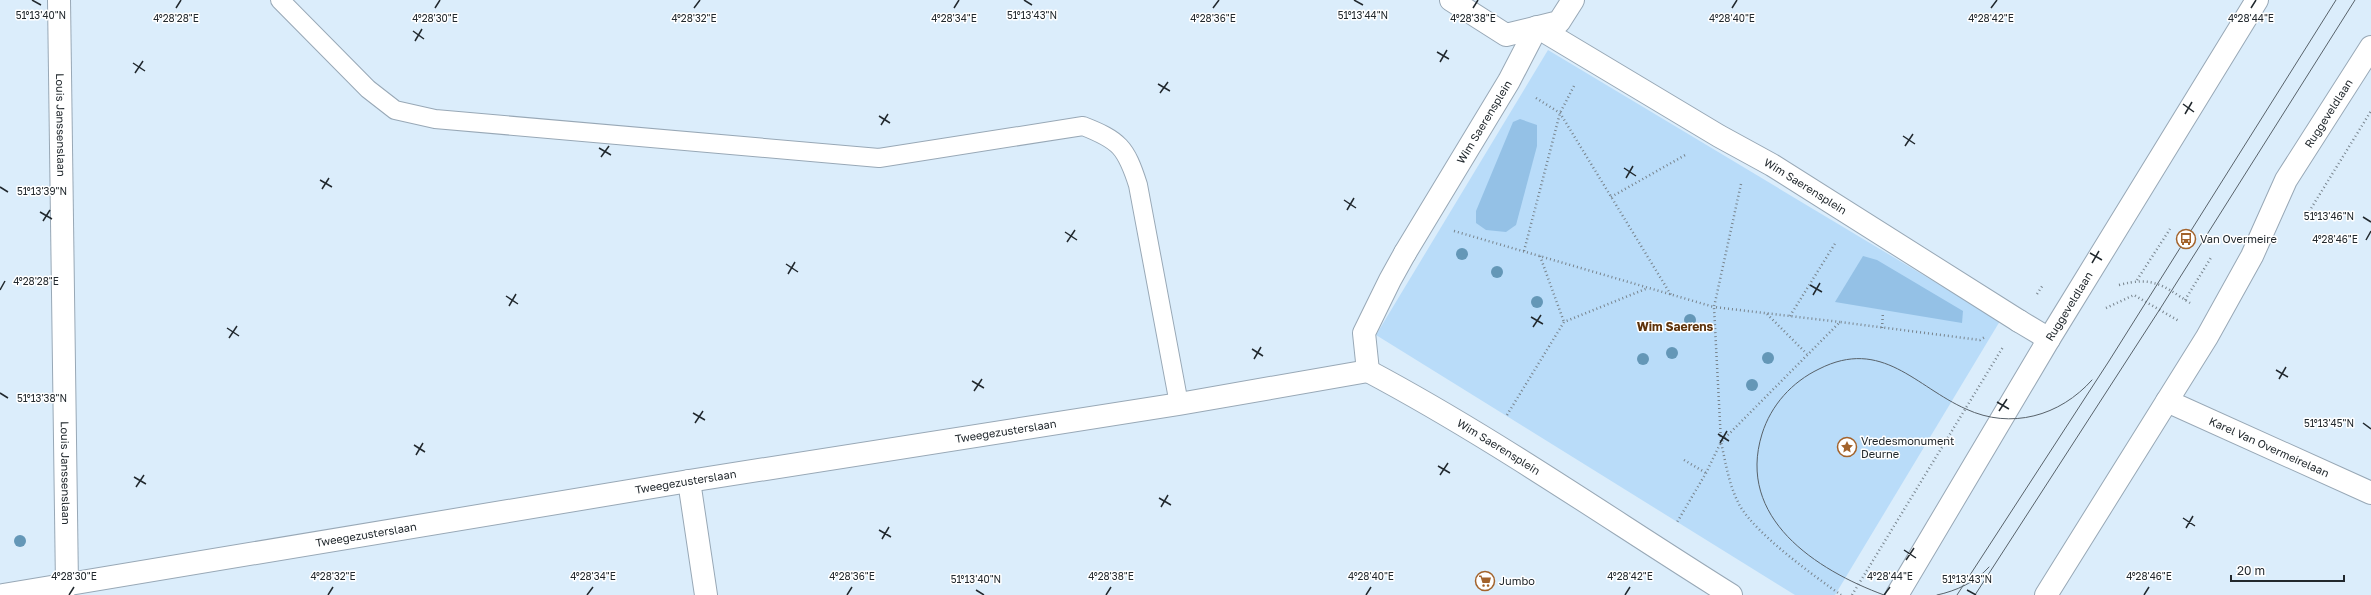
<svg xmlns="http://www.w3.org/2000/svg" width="2371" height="595" font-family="'Golos Text',sans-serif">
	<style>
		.green { fill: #b9dcf9 }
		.water { fill: #94c1e6 }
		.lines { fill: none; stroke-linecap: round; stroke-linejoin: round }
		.service-casing { stroke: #98a8b6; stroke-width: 20 }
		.pedestrian-casing { stroke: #98a8b6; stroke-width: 24 }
		.minor-casing { stroke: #98a8b6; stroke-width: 24 }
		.tertiary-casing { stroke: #98a8b6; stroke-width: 24 }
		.path { stroke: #78848d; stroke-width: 2.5; stroke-dasharray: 1 3; stroke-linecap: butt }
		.service { stroke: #fff; stroke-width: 18 }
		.pedestrian { stroke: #fff; stroke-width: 22 }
		.minor { stroke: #fff; stroke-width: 22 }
		.tertiary { stroke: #fff; stroke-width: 22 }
		.tram { stroke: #58626a; stroke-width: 1 }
		.tree { fill: #6497b7 }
		.ticks { fill: none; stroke: #21282d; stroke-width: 1.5 }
		.labels { text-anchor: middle; stroke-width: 3; stroke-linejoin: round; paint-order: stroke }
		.street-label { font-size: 11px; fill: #21282d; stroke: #fff }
		.poi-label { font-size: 11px; fill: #21282d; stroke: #fff; text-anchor: start }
		.neighbourhood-label { font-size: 12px; font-weight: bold; fill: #5e330b; stroke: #fff }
		.ticks-label { font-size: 10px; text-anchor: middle; fill: #21282d; stroke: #fff; stroke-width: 3; stroke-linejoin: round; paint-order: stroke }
	</style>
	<rect width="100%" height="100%" fill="#dbedfb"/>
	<polygon class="green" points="1548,50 2000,321 1835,595 1795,595 1376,335"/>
	<g class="water">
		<polygon points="1520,119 1537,125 1537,146 1516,225 1506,232 1486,230 1476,223 1476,211 1513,122"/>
		<polygon points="1863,256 1877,260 1963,311 1962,323 1835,302"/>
	</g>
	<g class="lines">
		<g class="service-casing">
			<path id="service" d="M280 0 368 89 395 110 435 119 879 158 1083 126C1119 140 1126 147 1138 185L1179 404"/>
		</g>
		<g class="pedestrian-casing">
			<g id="pedestrian">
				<path id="s1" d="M1405 253 1509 81 1537 27 1719 136 1772 165 2019 321"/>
			</g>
		</g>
		<g class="minor-casing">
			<g id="minor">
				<path id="s2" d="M59 0 67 586"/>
				<polyline points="1451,0 1506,35 1559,22 1573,0"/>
				<polyline points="2019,321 2049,339"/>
				<path id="s3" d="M1368 371C1494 438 1611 520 1731 595"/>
				<polyline points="1368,371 1364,333 1390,280 1405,253"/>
				<path id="s4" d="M2167 401 2371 493"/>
				<polyline points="689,481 706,595"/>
				<path id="s5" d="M3 595 689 481 1179 404 1368 371"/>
			</g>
		</g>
		<g class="tertiary-casing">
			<g id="tertiary">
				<path id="s6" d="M1897 595 2049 339 2257 0"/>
				<path id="s7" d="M2046 595 2207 337 2252 256 2286 180 2371 47"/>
			</g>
		</g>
		<g class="path">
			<polyline points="1536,98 1560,113 1671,295"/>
			<polyline points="1741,184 1714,307 1840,322"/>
			<polyline points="1611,197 1687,154"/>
			<polyline points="2307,215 2371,111"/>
			<polyline points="1454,231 1714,307 1721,442 1706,473 1676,524"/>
			<polyline points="1524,251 1560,113 1574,86"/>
			<polyline points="1540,256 1564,322"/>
			<polyline points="2137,280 2170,229"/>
			<path d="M2119 285C2153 276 2162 285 2190 303"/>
			<polyline points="2037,294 2043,285"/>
			<polyline points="2185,300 2212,256"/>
			<polyline points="2106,308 2134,295 2179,321"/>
			<polyline points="1767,314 1807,354"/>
			<polyline points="1790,316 1836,242"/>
			<polyline points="1882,328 1883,312"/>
			<polyline points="1507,415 1564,322 1648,288"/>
			<polyline points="1684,460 1706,473"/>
			<path d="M1841 595C1813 575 1757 535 1740 506 1729 486 1726 464 1721 442L1840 322 1980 340 1985 337"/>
			<polyline points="1852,595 2003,347"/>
		</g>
		<use href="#service" class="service"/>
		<use href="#pedestrian" class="pedestrian"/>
		<use href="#minor" class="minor"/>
		<use href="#tertiary" class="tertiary"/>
		<g class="tram">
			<path d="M1884 595C1816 570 1736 518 1762 434 1771 405 1792 382 1819 369 1882 337 1916 387 1966 409 2011 430 2060 416 2092 380"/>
			<path d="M1937 595C1956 591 1976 582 1989 567"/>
			<polyline points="1957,595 2109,361 2336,0"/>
			<polyline points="1975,595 2160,309 2355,0"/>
		</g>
	</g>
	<g class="tree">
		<circle cx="1462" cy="254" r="6"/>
		<circle cx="1497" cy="272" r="6"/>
		<circle cx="1537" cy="302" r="6"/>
		<circle cx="1690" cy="320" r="6"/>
		<circle cx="1672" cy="353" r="6"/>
		<circle cx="1768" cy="358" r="6"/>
		<circle cx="1643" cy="359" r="6"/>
		<circle cx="1752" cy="385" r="6"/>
		<circle cx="20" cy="541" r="6"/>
	</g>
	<path class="ticks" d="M32 0 41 5M1024 0 1032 5M1354 0 1363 5M176 8 181 0M435 8 440 0M694 8 700 0M954 8 959 0M1213 8 1219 0M1473 8 1478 0M1732 8 1737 0M1991 8 1997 0M2251 8 2256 0M413 31 424 39M415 41 422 29M1437 52 1449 59M1440 62 1447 50M133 63 145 71M135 73 143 61M1158 84 1170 91M1160 93 1168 82M2183 104 2194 112M2185 114 2192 102M879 116 890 123M881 125 888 114M1903 136 1915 144M1905 146 1913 134M599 148 611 155M601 157 609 146M1624 168 1636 176M1626 178 1633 166M320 180 332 187M0 187 8 192M322 189 329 178M1344 200 1356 208M1347 210 1354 198M40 212 52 219M2363 217 2371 222M43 221 50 210M1065 232 1077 240M2366 240 2371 231M1067 242 1075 230M2090 253 2102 260M2092 263 2099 251M786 264 798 272M788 274 795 262M1810 285 1822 292M0 290 5 281M1813 295 1820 283M506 296 518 304M509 306 516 294M1531 317 1543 324M1533 327 1541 315M227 328 239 336M229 338 237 326M1252 349 1263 356M1254 359 1261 347M2276 370 2288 377M2279 379 2286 367M972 381 984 388M974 391 982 379M0 393 8 398M1997 402 2009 409M1999 411 2007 399M693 413 705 420M695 423 703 411M2363 423 2371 429M1718 434 1729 441M1720 443 1727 431M414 445 425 452M416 455 423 443M1438 466 1450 473M1440 475 1448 463M134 477 146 484M136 487 144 475M1159 498 1171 505M1161 507 1168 495M2183 518 2195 526M2186 528 2193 516M879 530 891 537M882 539 889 527M1904 550 1916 558M1906 560 1914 548M976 590 984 595M1967 590 1976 595M69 595 74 587M328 595 333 587M587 595 593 587M847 595 852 587M1106 595 1111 587M1366 595 1371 587M1625 595 1630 587M1884 595 1890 587M2144 595 2149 587"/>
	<defs>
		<g id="bus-ring" transform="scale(1)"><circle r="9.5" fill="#fff" stroke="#a3632c" stroke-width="1.5"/><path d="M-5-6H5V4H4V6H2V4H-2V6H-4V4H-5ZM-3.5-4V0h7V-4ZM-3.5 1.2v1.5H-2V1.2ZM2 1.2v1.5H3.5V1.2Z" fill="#a3632c"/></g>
		<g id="sight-ring" transform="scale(1)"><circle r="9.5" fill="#fff" stroke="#a3632c" stroke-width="1.5"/><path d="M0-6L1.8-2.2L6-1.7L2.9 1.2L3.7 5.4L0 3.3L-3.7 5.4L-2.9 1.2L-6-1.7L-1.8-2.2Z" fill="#a3632c"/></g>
		<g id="supermarket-ring" transform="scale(1)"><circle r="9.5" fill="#fff" stroke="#a3632c" stroke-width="1.5"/><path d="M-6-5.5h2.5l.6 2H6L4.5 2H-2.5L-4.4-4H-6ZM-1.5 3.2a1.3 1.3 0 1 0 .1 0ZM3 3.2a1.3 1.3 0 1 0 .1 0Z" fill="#a3632c"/></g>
	</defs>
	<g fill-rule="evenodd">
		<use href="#bus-ring" x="2186" y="239"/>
		<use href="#sight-ring" x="1847" y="447"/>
		<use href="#supermarket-ring" x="1485" y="581"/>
	</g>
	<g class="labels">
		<g class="street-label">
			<text dy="4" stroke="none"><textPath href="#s7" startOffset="559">Ruggeveldlaan</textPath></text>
			<text dy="4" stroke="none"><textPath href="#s1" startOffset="153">Wim Saerensplein</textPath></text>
			<text dy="4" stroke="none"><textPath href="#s2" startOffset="125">Louis Janssenslaan</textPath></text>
			<text dy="4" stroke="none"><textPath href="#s1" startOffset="574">Wim Saerensplein</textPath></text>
			<text dy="4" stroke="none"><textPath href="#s6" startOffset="336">Ruggeveldlaan</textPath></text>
			<text dy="4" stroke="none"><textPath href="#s5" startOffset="1016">Tweegezusterslaan</textPath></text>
			<text dy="4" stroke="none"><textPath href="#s4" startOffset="112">Karel Van Overmeirelaan</textPath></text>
			<text dy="4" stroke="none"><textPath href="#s3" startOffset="151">Wim Saerensplein</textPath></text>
			<text dy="4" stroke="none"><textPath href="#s2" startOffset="473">Louis Janssenslaan</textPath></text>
			<text dy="4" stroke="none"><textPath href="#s5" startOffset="692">Tweegezusterslaan</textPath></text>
			<text dy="4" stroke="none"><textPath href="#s5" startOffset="368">Tweegezusterslaan</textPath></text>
		</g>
		<g class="poi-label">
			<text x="2200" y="243">Van Overmeire</text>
			<text x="1861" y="445">Vredesmonument<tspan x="1861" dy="13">Deurne</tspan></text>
			<text x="1499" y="585">Jumbo</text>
		</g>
		<g class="neighbourhood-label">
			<text x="1675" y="331">Wim Saerens</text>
		</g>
	</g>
	<g class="ticks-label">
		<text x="41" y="19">51°13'40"N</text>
		<text x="1032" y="19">51°13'43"N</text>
		<text x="1363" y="19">51°13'44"N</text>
		<text x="2251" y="22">4°28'44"E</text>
		<text x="176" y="22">4°28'28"E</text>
		<text x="435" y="22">4°28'30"E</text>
		<text x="694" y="22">4°28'32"E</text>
		<text x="954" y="22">4°28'34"E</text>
		<text x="1213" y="22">4°28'36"E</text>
		<text x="1473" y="22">4°28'38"E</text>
		<text x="1732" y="22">4°28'40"E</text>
		<text x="1991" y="22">4°28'42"E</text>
		<text x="42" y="195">51°13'39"N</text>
		<text x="2329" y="220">51°13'46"N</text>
		<text x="2335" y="243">4°28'46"E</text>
		<text x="36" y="285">4°28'28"E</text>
		<text x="42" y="402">51°13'38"N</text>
		<text x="2329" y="427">51°13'45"N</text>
		<text x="74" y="580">4°28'30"E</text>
		<text x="333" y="580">4°28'32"E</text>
		<text x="593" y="580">4°28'34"E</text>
		<text x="852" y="580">4°28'36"E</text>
		<text x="1111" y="580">4°28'38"E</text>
		<text x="1371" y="580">4°28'40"E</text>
		<text x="1630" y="580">4°28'42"E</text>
		<text x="1890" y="580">4°28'44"E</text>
		<text x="2149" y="580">4°28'46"E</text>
		<text x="976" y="583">51°13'40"N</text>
		<text x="1967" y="583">51°13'43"N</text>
	</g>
	<path d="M2231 575v6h113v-6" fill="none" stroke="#21282d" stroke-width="2"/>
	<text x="2237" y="575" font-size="12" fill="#21282d" stroke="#ffffff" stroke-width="3" paint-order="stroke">20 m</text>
</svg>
